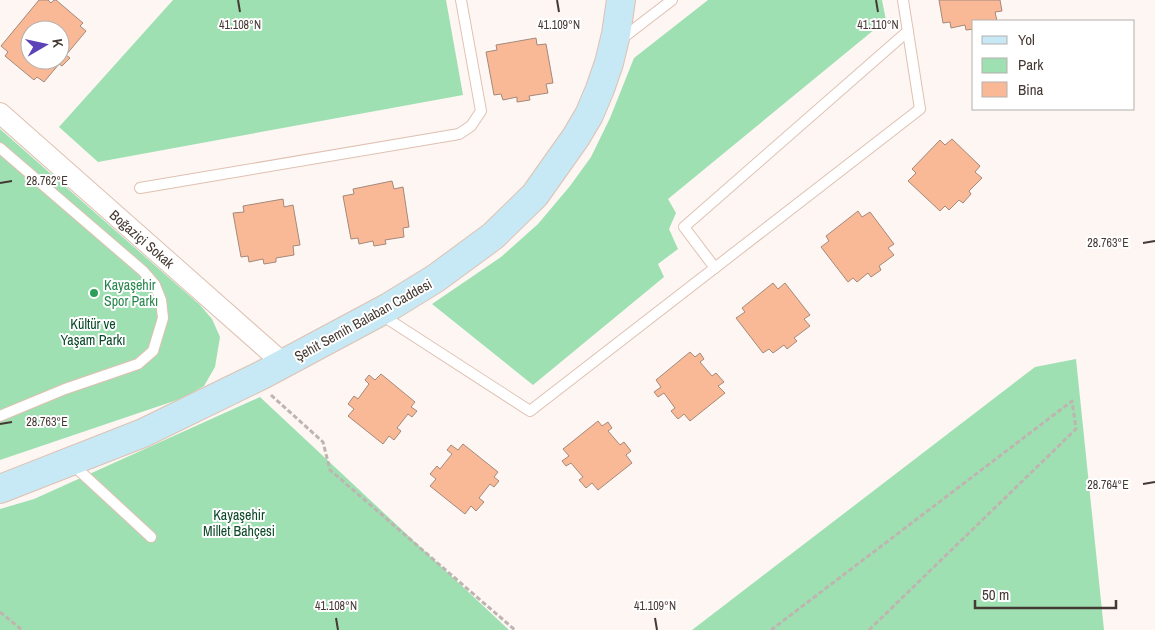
<svg xmlns="http://www.w3.org/2000/svg" width="1155" height="630" font-family="'Archivo Narrow',sans-serif">
	<style>
		.green { fill: #9fe0b2 }
		.building { fill: #fab996; stroke: #a4897a; fill-rule: evenodd }
		.lines { fill: none; stroke-linecap: round; stroke-linejoin: round }
		.lane-casing { stroke: #dfc1b1; stroke-width: 12 }
		.street-casing { stroke: #dfc1b1; stroke-width: 22 }
		.secondary-casing { stroke: #dfc1b1; stroke-width: 30 }
		.path { stroke: #beb5b1; stroke-width: 3; stroke-dasharray: 5 2.5; stroke-linecap: butt }
		.lane { stroke: #fff; stroke-width: 10 }
		.street { stroke: #fff; stroke-width: 20 }
		.secondary { stroke: #c7e9f5; stroke-width: 28 }
		.ticks { fill: none; stroke: #453933; stroke-width: 2 }
		.leisure-dot { fill: #2e9e5b; stroke: #fff; stroke-width: 2 }
		.labels { text-anchor: middle; stroke-width: 4; stroke-linejoin: round; paint-order: stroke }
		.street-label { font-size: 14px; fill: #453933; stroke: #fff }
		.leisure-label { font-size: 14px; fill: #27864d; stroke: #fff; text-anchor: start }
		.park-label { font-size: 14px; fill: #0b4927; stroke: #fff }
		.ticks-label { font-size: 12px; text-anchor: middle; fill: #453933; stroke: #fff; stroke-width: 4; stroke-linejoin: round; paint-order: stroke }
	</style>
	<rect width="100%" height="100%" fill="#fdf6f3"/>
	<g class="green">
		<polygon points="173,0 446,0 463,95 98,162 59,127"/>
		<polygon points="708,0 882,0 886,20 668,199 676,213 669,229 678,249 658,264 664,277 533,385 432,304 501,257 538,224 570,186 591,157 610,118 634,58"/>
		<polygon points="0,129 200,305 212,319 220,337 215,367 204,386 183,398 0,460"/>
		<polygon points="1076,359 1104,630 692,630 1035,367"/>
		<polygon points="260,397 509,630 0,630 0,509 34,499"/>
	</g>
	<g class="building">
		<path d="M39 0H48L51 3 54 0H56L83 23 80 26 86 31 66 55 70 58 62 66 59 64 44 82 37 77 34 80 5 56 8 52 1 46ZM30 30H60V60H30Z"/>
		<polygon points="939,0 1000,0 1002,11 995,12 997,21 974,21 974,29 966,30 965,25 951,28 950,22 943,23"/>
		<polygon points="536,38 537,45 546,44 553,83 546,84 548,93 529,96 530,100 517,102 517,97 503,100 501,94 494,95 486,52 497,50 496,45"/>
		<polygon points="952,139 980,166 975,172 982,178 969,191 971,194 963,203 959,200 949,210 945,206 940,211 908,181 916,173 912,169 940,140 945,145"/>
		<polygon points="392,181 394,189 403,187 409,227 403,228 404,237 385,240 386,244 374,246 373,241 359,244 358,238 351,239 343,196 354,194 353,189"/>
		<polygon points="283,199 284,207 293,205 300,245 293,246 294,255 276,258 276,262 264,264 263,259 249,262 248,256 241,257 233,213 244,212 243,206"/>
		<polygon points="858,211 862,217 870,212 894,244 888,248 894,255 879,266 881,270 871,277 868,273 857,282 853,278 848,282 821,247 829,241 826,236"/>
		<polygon points="773,283 778,289 785,283 810,315 804,319 810,326 794,338 797,341 787,349 784,345 773,353 769,349 763,353 736,318 745,312 742,308"/>
		<polygon points="690,352 695,357 700,353 704,359 700,362 712,376 716,373 724,382 718,386 725,393 690,421 684,414 678,419 671,411 675,408 664,393 658,397 654,392 661,387 656,380"/>
		<polygon points="381,374 415,402 411,407 417,411 412,417 408,414 397,428 401,431 394,440 389,436 383,444 348,416 354,409 348,404 354,396 358,399 369,384 365,380 369,375 375,380"/>
		<polygon points="598,421 602,426 608,422 612,428 608,431 620,445 624,442 631,451 626,455 632,463 598,490 592,483 586,488 579,480 583,477 571,463 566,466 562,461 569,456 563,449"/>
		<polygon points="463,444 498,472 494,477 499,481 494,487 490,484 479,498 484,502 476,511 471,506 465,514 430,486 436,479 430,474 437,466 440,469 452,454 447,450 451,445 458,450"/>
	</g>
	<g class="lines">
		<g class="lane-casing">
			<g id="lane">
				<polyline points="620,40 672,0"/>
				<polyline points="0,148 143,271 155,285 161,300 163,318 153,351 138,364 65,389 0,416"/>
				<polyline points="140,188 459,134 471,126 481,111 461,0"/>
				<polyline points="715,268 684,227 908,31"/>
				<polyline points="380,314 530,411 920,109 903,0"/>
				<polyline points="72,464 151,537"/>
			</g>
		</g>
		<g class="street-casing">
			<polyline id="street" points="0,113 284,364"/>
		</g>
		<g class="secondary-casing">
			<polyline id="secondary" points="0,489 143,433 262,375 389,307 436,278 493,236 535,195 576,137 589,115 600,89 609,63 616,34 621,0"/>
		</g>
		<g class="path">
			<polyline points="271,395 323,442 330,470 515,630"/>
			<polyline points="0,612 22,630"/>
			<polyline points="771,630 1072,401 1076,429 869,630"/>
		</g>
		<use href="#lane" class="lane"/>
		<use href="#street" class="street"/>
		<use href="#secondary" class="secondary"/>
	</g>
	<path class="ticks" d="M238 0 240 12M557 0 559 12M876 0 878 12M0 183 12 181M1143 243 1155 241M0 424 12 422M1143 484 1155 482M336 618 338 630M655 618 657 630"/>
	<circle class="leisure-dot" cx="94" cy="293" r="5"/>
	<g class="labels">
		<g class="street-label">
			<text transform="translate(142 239) rotate(41)" y="5">Boğaziçi Sokak</text>
			<text transform="translate(363 320) rotate(-29)" y="5">Şehit Semih Balaban Caddesi</text>
		</g>
		<g class="leisure-label">
			<text x="104" y="290">Kayaşehir<tspan x="104" dy="16">Spor Parkı</tspan></text>
		</g>
		<g class="park-label">
			<text x="93" y="329">Kültür ve<tspan x="93" dy="16">Yaşam Parkı</tspan></text>
			<text x="239" y="520">Kayaşehir<tspan x="239" dy="16">Millet Bahçesi</tspan></text>
		</g>
	</g>
	<g class="ticks-label">
		<text x="240" y="29">41.108°N</text>
		<text x="559" y="29">41.109°N</text>
		<text x="878" y="29">41.110°N</text>
		<text x="47" y="185">28.762°E</text>
		<text x="1108" y="247">28.763°E</text>
		<text x="47" y="426">28.763°E</text>
		<text x="1108" y="489">28.764°E</text>
		<text x="336" y="610">41.108°N</text>
		<text x="655" y="610">41.109°N</text>
	</g>
	<rect x="972" y="20" width="162" height="90" fill="#ffffff" stroke="#b5b0ad"/>
	<rect x="982" y="36" width="25" height="8" fill="#c7e9f5" stroke="#b5b0ad"/>
	<text x="1018" y="45" font-size="15" fill="#453933">Yol</text>
	<rect x="982" y="58" width="25" height="15" fill="#9fe0b2" stroke="#b5b0ad"/>
	<text x="1018" y="70" font-size="15" fill="#453933">Park</text>
	<rect x="982" y="82" width="25" height="15" fill="#fab996" stroke="#b5b0ad"/>
	<text x="1018" y="95" font-size="15" fill="#453933">Bina</text>
	<g transform="translate(45 45) rotate(81)"><circle r="24" fill="#ffffff" stroke="#b5b0ad"/>
	<path d="M0-4L9 19L0 12L-9 19Z" fill="#5d41b9"/>
	<text y="-8" font-size="14" font-weight="bold" text-anchor="middle" fill="#453933">K</text>
	</g>
	<path d="M975 600v8h141v-8" fill="none" stroke="#453933" stroke-width="2.5"/>
	<text x="982" y="600" font-size="15" fill="#453933" stroke="#ffffff" stroke-width="4" paint-order="stroke">50 m</text>
</svg>
